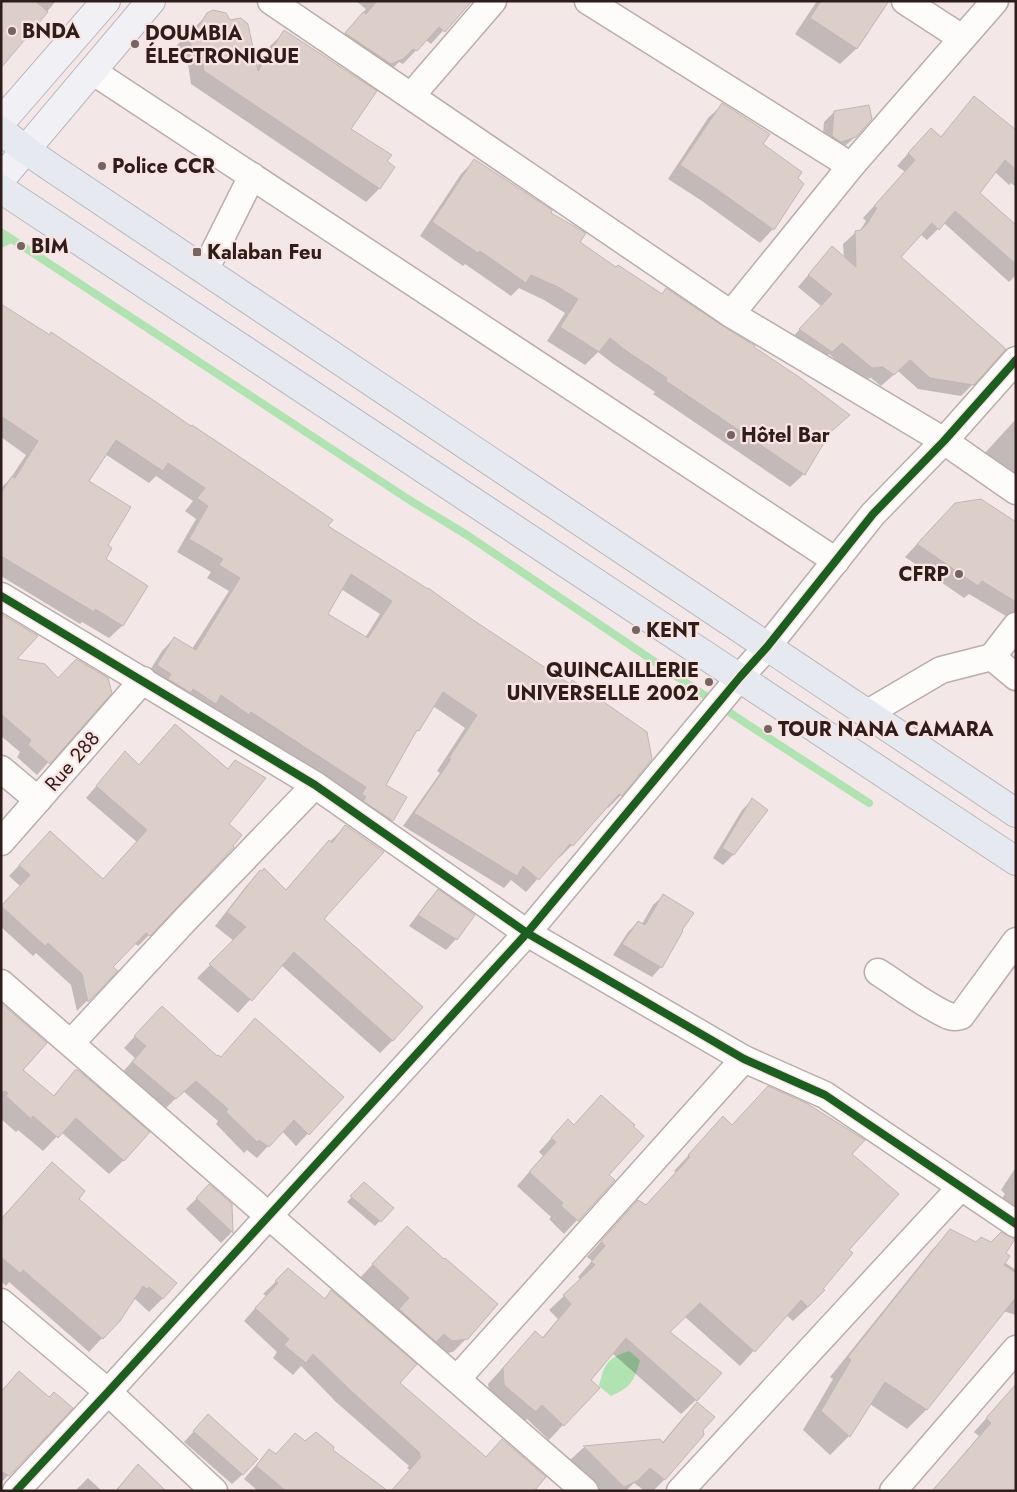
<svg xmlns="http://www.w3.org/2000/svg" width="1017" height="1492" font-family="Jost,sans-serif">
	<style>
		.water { fill: #b0e2b2 }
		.shadow { fill: #0003; fill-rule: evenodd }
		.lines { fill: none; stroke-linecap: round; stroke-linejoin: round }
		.stream { stroke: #b0e2b2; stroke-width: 8 }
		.building { fill: #dccfca; stroke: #c3b6b3; fill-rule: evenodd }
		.minor-casing { stroke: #baadab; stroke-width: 29 }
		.major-casing { stroke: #bab6be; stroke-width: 30 }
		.highway-casing { stroke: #bab6be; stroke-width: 30 }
		.minor { stroke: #fdfcfb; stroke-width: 26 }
		.major { stroke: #f0f0f5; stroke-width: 28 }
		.highway { stroke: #e7e9f0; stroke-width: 28 }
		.cycleway-casing { stroke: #f9e4e1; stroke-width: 11 }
		.cycleway { stroke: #1b5e20; stroke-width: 8 }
		.poi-dot { fill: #746462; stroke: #f9e4e1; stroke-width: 2 }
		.labels { text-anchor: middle; stroke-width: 4.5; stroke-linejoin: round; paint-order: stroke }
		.poi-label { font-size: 20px; font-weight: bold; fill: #2f1d1b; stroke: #f9e4e1; text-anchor: start }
		.street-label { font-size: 20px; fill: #2f1d1b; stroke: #f9e4e1 }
	</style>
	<rect width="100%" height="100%" fill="#f3e8e7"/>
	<path class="water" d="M629 1351 640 1360C634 1382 631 1387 611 1396L599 1386C605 1363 606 1359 629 1351Z"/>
	<g class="shadow">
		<polygon points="1,1 56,1 1,66"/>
		<polygon points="356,1 470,1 431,44 426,40 403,64 399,62 389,72 333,47 366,9"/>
		<polygon points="817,1 875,1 884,7 856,49 840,64 795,34"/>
		<polygon points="208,14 256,68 271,45 285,32 349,129 393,167 379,189 366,202 191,84 188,64 178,59 177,45"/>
		<polygon points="975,98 1016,132 1016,187 1011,183 1009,185 995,172 978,194 1016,226 1016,275 1009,282 944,223 927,240 920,234 899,257 973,384 961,396 918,389 898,371 881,386 871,378 860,380 829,354 820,363 789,341 821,306 798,287 832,247 844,258 843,244 855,233 859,232 866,221 863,218 905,172 897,166 919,141 940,138"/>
		<polygon points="722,105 796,179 773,229 760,243 702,201 668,179 708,118"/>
		<polygon points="834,112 855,137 844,147 822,147 824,122"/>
		<polygon points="474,161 549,213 578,242 616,269 661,295 666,289 835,428 826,436 804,474 790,487 653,394 655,392 612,363 598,352 585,365 547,341 565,313 544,300 519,288 511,296 465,264 463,266 420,236 461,174"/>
		<path d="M1 305 327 527 621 795 608 808 606 806 572 845 559 858 558 856 526 892 511 880 504 888 403 826 440 773 437 771 465 728 433 706 418 730 411 737 385 786 405 798 392 820 379 833 145 678 162 651 174 638 192 649 229 591 207 578 211 572 177 552 196 519 185 511 193 501 156 476 149 483 105 454 87 482 106 546 104 560 147 586 122 626 109 638 82 622 80 624 1 576V488L10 479 26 455 1 437ZM341 589 380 614 365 638 326 614Z"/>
		<polygon points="1016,419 1016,485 983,455"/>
		<polygon points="942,517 1016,524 1016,622 969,594 964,598 905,557"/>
		<polygon points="1,619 15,660 58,679 110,693 37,775 17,757 20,752 1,736"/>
		<polygon points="164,736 227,824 149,935 138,946 134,943 112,967 116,971 77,1011 71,985 36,953 33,956 1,927 1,907 20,886 9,876 39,844 103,880 137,842 86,798 125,753 138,766"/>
		<polygon points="752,800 767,810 733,855 723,865 713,858 742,810"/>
		<polygon points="346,826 322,919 393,1040 380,1053 281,965 238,1013 197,978 234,941 215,926 247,885 260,872 285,891 316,855"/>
		<polygon points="438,891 456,939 446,950 409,926 428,901"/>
		<polygon points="663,896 681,931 661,967 652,977 613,955 628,932 638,922 642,924 653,905"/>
		<polygon points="1,1005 21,1070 52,1097 76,1072 124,1160 109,1174 61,1132 43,1151 18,1130 16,1132 1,1119"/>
		<polygon points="151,1019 217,1058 343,1097 296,1146 282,1131 257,1158 247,1150 244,1153 216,1124 218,1121 183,1091 164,1110 121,1074 135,1058 124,1048"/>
		<polygon points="768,1087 850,1155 848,1250 808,1307 793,1321 786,1315 740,1366 685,1317 668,1332 696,1400 681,1414 612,1353 589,1380 563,1425 549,1440 527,1419 520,1426 490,1400 488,1384 535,1332 542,1338 558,1319 549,1310 581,1280 578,1277 592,1261 587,1257 624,1216 638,1201 645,1206 676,1172 674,1171 723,1118 731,1126"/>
		<polygon points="601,1096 607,1175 577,1220 564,1234 549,1219 551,1217 517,1186 543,1156 539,1152 555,1134 573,1126"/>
		<polygon points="52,1163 77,1199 163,1298 149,1312 135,1299 133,1301 132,1300 119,1320 89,1352 9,1282 6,1286 1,1281 1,1219"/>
		<polygon points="1016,1167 1016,1223 1000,1201 1005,1194 1001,1190"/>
		<polygon points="364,1184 392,1208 375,1226 347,1202"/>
		<polygon points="199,1196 231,1204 231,1233 221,1243 186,1209"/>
		<polygon points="951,1230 976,1244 991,1243 1004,1253 1004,1262 1016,1270 1016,1315 1003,1311 926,1410 907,1429 870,1404 849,1436 830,1455 803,1430 833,1379 830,1377 932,1250"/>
		<polygon points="393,1242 467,1338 453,1352 438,1354 359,1279"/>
		<polygon points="288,1270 324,1299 331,1292 399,1383 486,1458 540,1491 392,1491 410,1470 407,1468 409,1466 336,1402 301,1366 293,1375 273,1358 277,1352 244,1321 266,1296 263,1294"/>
		<polygon points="19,1372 49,1398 71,1408 1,1483 1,1391"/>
		<polygon points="1010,1392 1016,1491 932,1491 979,1436 974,1432"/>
		<polygon points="697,1403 702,1430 664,1480 653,1491 645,1491 634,1483 626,1491 598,1491 568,1462 583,1448 659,1441 662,1443 682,1419"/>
		<polygon points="208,1416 243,1474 232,1484 184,1442"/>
		<polygon points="306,1442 332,1450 386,1491 258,1491 244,1479 269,1450 275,1455"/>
		<polygon points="138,1465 164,1491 115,1491"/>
		<polygon points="88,1478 102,1491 75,1491"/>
	</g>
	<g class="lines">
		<g class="stream">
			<polyline points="1,232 411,501 467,535 747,724 869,803"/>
			<polyline points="1,244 11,239"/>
		</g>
	</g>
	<g class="building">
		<polygon points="1,1 35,1 48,12 1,68"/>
		<polygon points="377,1 472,1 445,32 439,27 417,51 413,49 403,59 391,64 345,33 363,12 366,14"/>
		<polygon points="821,1 889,1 857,49 810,18"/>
		<polygon points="213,10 226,13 230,20 241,18 248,24 258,71 284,30 377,91 351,129 392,155 387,161 395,167 380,189 204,71 201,51 191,46 189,31 197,29 207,13"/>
		<polygon points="974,96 1016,130 1016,170 1005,160 980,193 1016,225 1016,264 955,211 939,230 932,223 901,257 1006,349 974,385 930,378 910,360 894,375 883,367 872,368 842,343 832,352 799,329 832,294 808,275 832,246 856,267 855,231 861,230 867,224 877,208 874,206 915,160 908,153 931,128 941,137"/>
		<polygon points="722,103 770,134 763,144 802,172 798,178 804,184 774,230 715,188 680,165"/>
		<polygon points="869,105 872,119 856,137 841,142 832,136 834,111"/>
		<polygon points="474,159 552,210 551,213 586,233 580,242 616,267 618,265 662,294 666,288 723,326 755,346 754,347 799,377 850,415 826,436 828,436 805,475 666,381 667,378 625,350 610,338 599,352 560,327 578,299 558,287 531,275 526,283 480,251 478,253 432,222"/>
		<path d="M1 304 50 335 51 332 156 402 191 426 192 425 237 455 333 520 328 526 428 589V588L473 620 570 684 572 680 647 732 652 759 622 796 619 794 573 846 570 844 539 880 523 866 517 876 414 813 451 759 449 758 477 715 443 692 419 731 417 730 386 785 407 797 393 821 363 801 366 797 362 794 366 787 251 712 249 715 221 695 216 704 193 689 191 693 168 679 171 674 157 665 174 637 196 650 240 578 219 565 223 559 189 539 208 506 197 498 205 488 168 463 163 471 116 440 89 481 131 507 108 545 112 548 106 559 148 586 123 626 95 609 94 612 1 556V493L12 476 15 478 38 441 1 416ZM351 574 392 601 368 638 328 614Z"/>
		<polygon points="981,499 1016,522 1016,602 982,581 978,586 917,544 955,503"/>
		<polygon points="1,614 38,636 17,659 45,664 58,678 76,659 108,678 112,693 50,764 28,745 31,740 1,714"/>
		<polygon points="175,724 228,769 235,760 266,778 229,824 242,835 233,846 234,847 150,936 146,933 113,967 118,971 88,1002 82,974 48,943 45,946 1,906 30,875 19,865 50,831 103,879 147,830 96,786 125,751 139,765"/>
		<polygon points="752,798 768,810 734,855 722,848"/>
		<polygon points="345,825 384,852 324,919 423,1007 393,1041 294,952 252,1001 209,964 246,927 227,912 260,870 262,871 264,868 286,890 329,840 332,843"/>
		<polygon points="438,889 475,915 457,940 418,915"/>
		<polygon points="663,894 694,913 682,930 683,931 662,968 622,944 638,921 645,925"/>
		<polygon points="1,1003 47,1043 23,1070 54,1096 75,1070 78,1070 150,1132 124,1161 76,1118 58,1138 33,1116 31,1119 6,1096 8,1093 4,1091 1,1094"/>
		<polygon points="162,1006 217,1056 218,1055 221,1057 255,1018 344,1097 309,1135 294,1120 269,1147 259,1140 257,1142 226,1112 228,1109 196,1081 176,1099 132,1062 146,1046 134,1036"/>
		<polygon points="768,1086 806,1103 865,1140 852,1154 899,1194 849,1250 853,1253 823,1289 825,1290 808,1307 801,1300 755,1352 700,1303 670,1332 722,1373 697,1401 626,1338 591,1380 600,1388 564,1426 542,1405 536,1412 504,1385 503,1368 535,1331 543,1338 571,1304 563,1295 595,1265 591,1262 605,1246 601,1241 638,1200 646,1205 690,1157 688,1155 723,1116 732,1125"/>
		<polygon points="601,1095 635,1125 633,1126 644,1136 609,1175 615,1180 578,1221 561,1206 563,1203 529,1172 556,1142 551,1138 568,1119 574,1125"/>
		<polygon points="52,1162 85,1191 79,1199 177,1283 163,1299 149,1287 147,1289 143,1286 120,1321 103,1339 23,1270 20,1273 1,1257 1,1219"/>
		<polygon points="364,1182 394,1208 381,1222 350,1196"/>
		<polygon points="209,1184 232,1204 233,1233 196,1198"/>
		<polygon points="407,1226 444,1259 445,1258 498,1304 468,1339 452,1341 444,1334 436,1342 399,1309 409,1298 372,1264"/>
		<polygon points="950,1229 976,1242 981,1237 991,1242 1001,1232 1015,1239 1006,1253 1010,1256 1004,1265 1016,1273 1016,1297 927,1410 885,1382 850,1437 821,1411 851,1360 848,1357"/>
		<polygon points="288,1268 325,1299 331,1290 417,1364 400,1383 486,1457 502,1439 546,1477 534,1491 391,1491 421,1457 419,1454 420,1453 349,1389 313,1354 306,1363 284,1345 289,1339 255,1308 278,1283 275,1281"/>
		<polygon points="19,1371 49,1397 54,1392 73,1408 9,1476 1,1471 1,1392"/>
		<polygon points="1016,1384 1016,1491 932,1491 991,1423 986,1418"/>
		<polygon points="697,1402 715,1417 703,1430 704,1435 665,1480 650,1468 637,1481 624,1487 583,1446 660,1439 663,1443"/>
		<polygon points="208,1414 258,1459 243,1475 193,1431"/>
		<polygon points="316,1432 334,1447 333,1450 388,1491 286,1491 256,1466 269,1449 276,1454 295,1433 305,1441"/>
		<polygon points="138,1464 166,1491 116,1491"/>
	</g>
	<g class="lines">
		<g class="minor-casing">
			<g id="minor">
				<polyline points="271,1 731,314 944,441 1016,491"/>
				<polyline points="588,1 851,166"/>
				<polyline points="905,1 962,38"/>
				<polyline points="92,71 836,561"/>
				<polyline points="411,96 493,1"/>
				<polyline points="205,270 252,176"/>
				<polyline points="731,314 851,166 995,1"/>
				<polyline points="1,596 315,785 527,933 744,1059 825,1095 1016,1224"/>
				<polyline points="992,657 1016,626"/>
				<polyline points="866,714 941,670 992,657 1016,677"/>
				<polyline points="1,769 38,800"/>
				<polyline points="1,842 143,680"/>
				<path d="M878 972C900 986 926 1006 949 1016 954 1018 957 1017 961 1016L1016 941"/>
				<polyline points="1,983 585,1491"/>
				<polyline points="71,1043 185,920 315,785"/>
				<polyline points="1,1302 108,1392 214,1491"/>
				<polyline points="457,1379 744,1059"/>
				<polyline points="16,1491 108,1392 527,933 740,677 767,647 873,514 944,441 1016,360"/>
				<polyline points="680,1491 960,1188"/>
				<polyline points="893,1491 1016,1349"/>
			</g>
		</g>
		<g class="major-casing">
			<g id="major">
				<polyline points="1,122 106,1"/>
				<polyline points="1,179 151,1"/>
			</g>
		</g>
		<g class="highway-casing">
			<g id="highway">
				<polyline points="1,131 26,150 52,168 1016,813"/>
				<polyline points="1,189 1016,861"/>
			</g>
		</g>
		<use href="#minor" class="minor"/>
		<use href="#major" class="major"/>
		<use href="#highway" class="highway"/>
		<g class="cycleway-casing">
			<g id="cycleway">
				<polyline points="1,596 315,785 527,933 744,1059 825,1095 1016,1224"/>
				<polyline points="16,1491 108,1392 527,933 740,677 767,647 873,514 944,441 1016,360"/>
			</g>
		</g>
		<use href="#cycleway" class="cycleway"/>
	</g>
	<g class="poi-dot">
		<circle cx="12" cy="31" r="5"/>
		<circle cx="135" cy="44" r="5"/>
		<circle cx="102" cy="166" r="5"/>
		<circle cx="21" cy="246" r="5"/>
		<rect x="192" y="247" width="10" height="10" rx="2.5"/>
		<circle cx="731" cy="435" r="5"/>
		<circle cx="959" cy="574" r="5"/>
		<circle cx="636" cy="630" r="5"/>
		<circle cx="709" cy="682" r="5"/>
		<circle cx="768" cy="729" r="5"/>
	</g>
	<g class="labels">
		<g class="poi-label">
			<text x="22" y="38">BNDA</text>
			<text x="145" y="40">DOUMBIA<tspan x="145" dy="23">ÉLECTRONIQUE</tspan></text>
			<text x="112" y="173">Police CCR</text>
			<text x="31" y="253">BIM</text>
			<text x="207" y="259">Kalaban Feu</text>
			<text x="741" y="442">Hôtel Bar</text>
			<text x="949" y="581" text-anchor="end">CFRP</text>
			<text x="646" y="637">KENT</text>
			<text x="699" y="677" text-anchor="end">QUINCAILLERIE<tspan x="699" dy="23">UNIVERSELLE 2002</tspan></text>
			<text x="778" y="736">TOUR NANA CAMARA</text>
		</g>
		<g class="street-label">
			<text transform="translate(72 761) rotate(-49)" y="7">Rue 288</text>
		</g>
	</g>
	<rect width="1017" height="1492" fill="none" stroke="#2f1d1b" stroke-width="5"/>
</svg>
